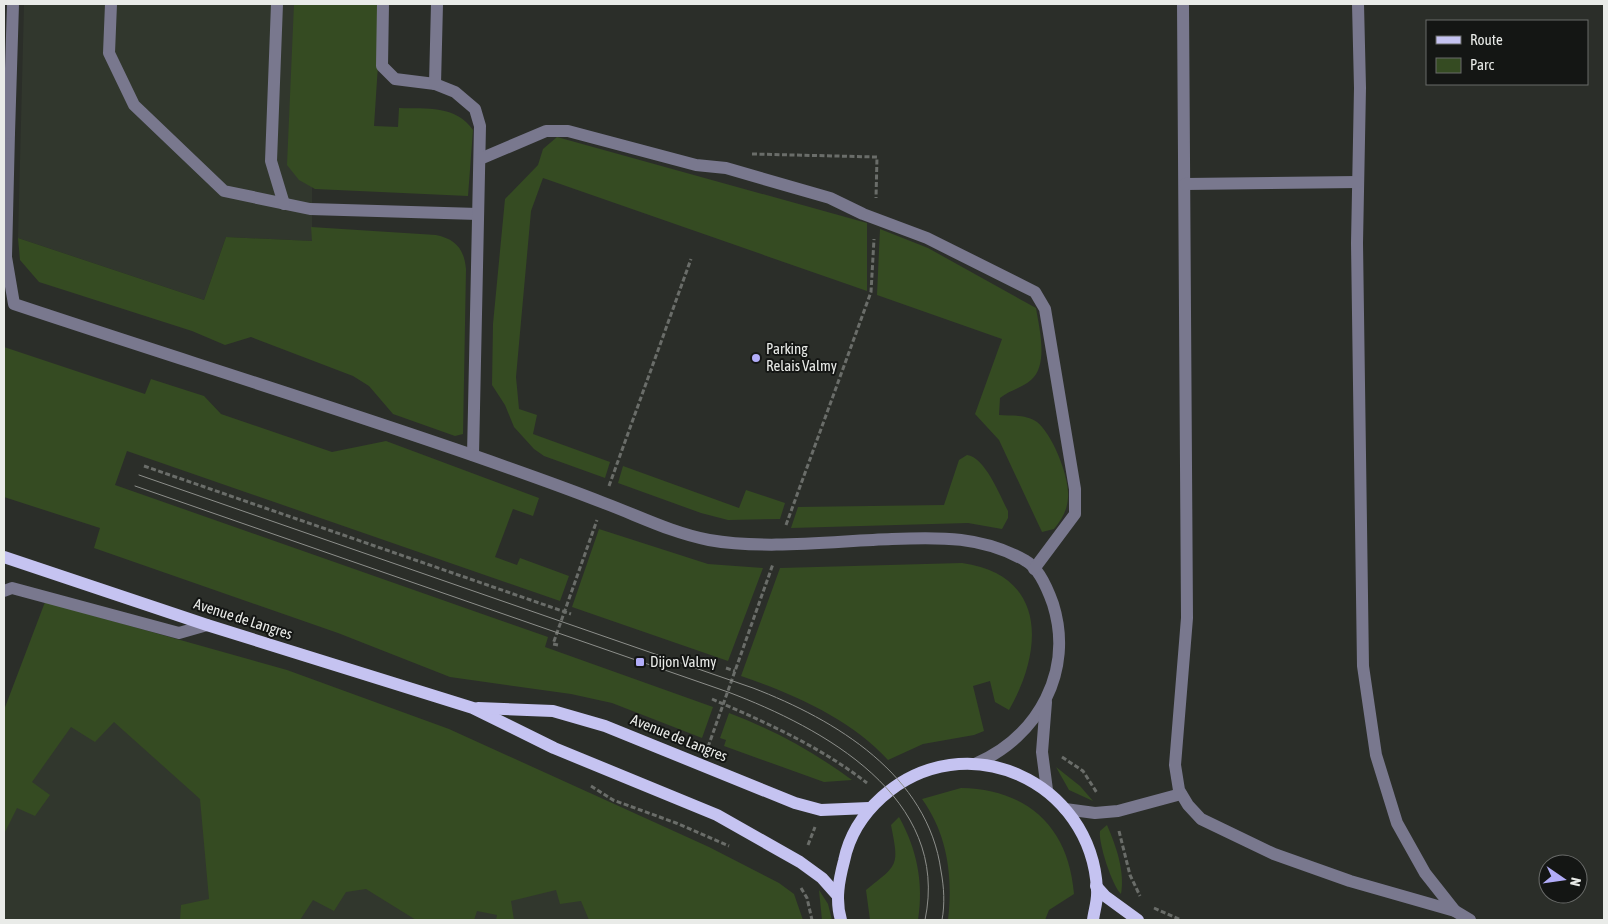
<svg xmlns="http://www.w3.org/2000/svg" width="1608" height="924" font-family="'Asap Condensed',sans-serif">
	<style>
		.built { fill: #31372d }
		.green { fill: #354b22 }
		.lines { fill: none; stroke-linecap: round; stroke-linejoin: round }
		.path { stroke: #6a6d69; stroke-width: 3; stroke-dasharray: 5 2.5; stroke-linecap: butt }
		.minor { stroke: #79788e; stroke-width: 12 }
		.major { stroke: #c5c3f1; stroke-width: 12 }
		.tram { stroke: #8d8f8b; stroke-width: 1 }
		.poi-dot { fill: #b2adf9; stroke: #141614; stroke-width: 2 }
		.labels { text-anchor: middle; stroke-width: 4; stroke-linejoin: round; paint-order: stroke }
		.poi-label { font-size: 15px; fill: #e9ebe8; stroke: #141614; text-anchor: start }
		.street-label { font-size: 15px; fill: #e9ebe8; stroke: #141614 }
	</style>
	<rect width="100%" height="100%" fill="#2b2e29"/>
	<g class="built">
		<polygon points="24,4 296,4 312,139 312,241 226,237 204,300 18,238"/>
		<polygon points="27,662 736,920 4,920 4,745"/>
	</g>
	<g class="green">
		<path d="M294 4H382L374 126 398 127 399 108C426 109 456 105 473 130L468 196 315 189 299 180 287 165Z"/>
		<polygon points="557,137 867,223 867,291 543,178 531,211 516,377 519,409 537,415 533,434 610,462 605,478 544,456 534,449 514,427 505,405 492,385 493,324 505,199 538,165 543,149"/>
		<path d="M311 227 436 235C455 239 464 248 466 269L463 434 455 436 393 414 369 386 353 376 251 337 225 345 192 331 39 282 20 260 18 238 204 300 226 237 312 241Z"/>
		<path d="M880 229 928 248 1036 308C1039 327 1049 365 1031 380 1022 388 1010 390 1000 398L999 415C1011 416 1026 414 1037 422 1053 435 1070 478 1068 498 1067 511 1062 519 1054 529L1042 532 999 440 975 414 1002 339 877 295Z"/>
		<polygon points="4,347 145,394 151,379 204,396 221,414 332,452 386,441 539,498 533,516 513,509 495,557 517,565 520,558 569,576 560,601 127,451 115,485 548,637 545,647 713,707 702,738 612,703 571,694 450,677 338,633 94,548 100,528 4,497"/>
		<path d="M967 455C985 457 1000 496 1008 511V518L1002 529 968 523 791 528 798 507 944 505 959 460Z"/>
		<polygon points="623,466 739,508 746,490 785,503 780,519 728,520 701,513 618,483"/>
		<polygon points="599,529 708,564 763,568 728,661 572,607"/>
		<path d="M962 563C1048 575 1043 651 1009 710L995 702 990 681 973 686 984 731 974 735 923 744 888 760C851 719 793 694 741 676L780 568Z"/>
		<polygon points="45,602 287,670 449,729 709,847 779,883 794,894 803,920 589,920 581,901 560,904 556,890 511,901 514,920 496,920 497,915 477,911 474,920 416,920 366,889 346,892 334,911 313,900 300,920 180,920 181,905 209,899 200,799 114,722 95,742 71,727 32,782 50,795 35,816 17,808 4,834 4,710"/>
		<path d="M729 713C774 730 814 752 852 780L824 782 724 746 726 740 720 738Z"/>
		<polygon points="1056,767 1080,786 1093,801 1069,790"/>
		<path d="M961 788C1027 789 1069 827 1074 894L1049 910 1045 920H948C953 878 948 835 922 799Z"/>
		<path d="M899 817C917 849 924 884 918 920H870L866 890C899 864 899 866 891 825Z"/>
		<path d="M1107 825C1116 846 1125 871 1121 894 1112 886 1098 842 1100 831Z"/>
		<polygon points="819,890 828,904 832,920 822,920"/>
	</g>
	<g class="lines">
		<g class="path">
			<polyline points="752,154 877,157 876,198"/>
			<polyline points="144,466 571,614"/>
			<polyline points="609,486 691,259"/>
			<polyline points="786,525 871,292 874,239"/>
			<polyline points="558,645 553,644 597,520"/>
			<polyline points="726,668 735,671"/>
			<path d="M712 699C767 723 819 746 867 783"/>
			<polyline points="708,747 773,564"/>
			<polyline points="1062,757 1083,771 1097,793"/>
			<polyline points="591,786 613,800 676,823 729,846"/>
			<polyline points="1119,831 1130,875 1140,896"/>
			<polyline points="808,845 815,827"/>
			<polyline points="801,888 807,898 812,920"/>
			<polyline points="1154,908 1181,920"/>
		</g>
		<g class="minor">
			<polyline points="111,4 109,53 134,105 224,191 310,209 478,214"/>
			<polyline points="277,4 271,161 284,204"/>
			<polyline points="383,4 382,66 395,79 435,84 455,92 475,109 480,126 473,455"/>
			<polyline points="1183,4 1187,618 1175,765 1179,790 1188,805 1201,819 1274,854 1350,881 1455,911 1470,920"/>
			<polyline points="1358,4 1360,88 1357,243 1363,666 1376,755 1397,823 1425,873 1455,911"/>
			<polyline points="435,84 437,4"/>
			<path d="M4 133H9L6 257 14 304C167 355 322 403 475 456 518 471 561 486 604 503 639 516 672 533 709 540 767 550 834 541 892 539 940 537 983 536 1026 561 1039 568 1048 590 1053 604 1074 671 1039 736 975 764"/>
			<polyline points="9,133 13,4"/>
			<polyline points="480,159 546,131 568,131 696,165 726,168 830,198 863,214 927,238 1035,292 1045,309 1075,489 1075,514 1034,569"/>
			<polyline points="1185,184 1358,182"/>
			<polyline points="4,591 12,588 179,633 207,625"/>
			<polyline points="1046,702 1042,752 1047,790"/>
			<polyline points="1065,809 1095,813 1118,811 1181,794"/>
		</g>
		<g class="major">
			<polyline points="4,557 207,625 473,708 554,748 717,815 800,862 822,878 838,896"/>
			<polyline points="478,708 553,711 605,726 795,803 821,810 869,808"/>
			<polyline points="1096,886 1105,896 1138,920"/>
			<path d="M841 920C835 900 839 880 844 861 849 836 863 814 882 797 965 723 1092 781 1097 890 1098 900 1094 911 1093 920"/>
		</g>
		<g class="tram">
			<path d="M139 475 753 688C836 720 928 775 941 871 944 887 945 904 942 920"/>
			<path d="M135 486 728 692C823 728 951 797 925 920"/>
		</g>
	</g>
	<g class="poi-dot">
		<circle cx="756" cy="358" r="5"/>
		<rect x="635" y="657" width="10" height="10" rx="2.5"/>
	</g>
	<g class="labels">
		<g class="poi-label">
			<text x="766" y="354">Parking<tspan x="766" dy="17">Relais Valmy</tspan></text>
			<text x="650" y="667">Dijon Valmy</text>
		</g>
		<g class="street-label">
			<text transform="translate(243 619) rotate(18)" y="5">Avenue de Langres</text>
			<text transform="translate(679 738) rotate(22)" y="5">Avenue de Langres</text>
		</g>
	</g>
	<rect width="1608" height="924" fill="none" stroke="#e9ebe8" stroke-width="10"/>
	<rect x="1426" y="20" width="162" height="65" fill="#141614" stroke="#696b69"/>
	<rect x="1436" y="36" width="25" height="8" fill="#c5c3f1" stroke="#696b69"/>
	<text x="1470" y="45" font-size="15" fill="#e9ebe8">Route</text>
	<rect x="1436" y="58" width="25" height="15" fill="#354b22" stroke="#696b69"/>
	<text x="1470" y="70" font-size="15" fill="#e9ebe8">Parc</text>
	<g transform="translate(1563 879) rotate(103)"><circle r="24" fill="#141614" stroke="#696b69"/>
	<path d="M0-4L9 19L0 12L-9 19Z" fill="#b2adf9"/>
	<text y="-8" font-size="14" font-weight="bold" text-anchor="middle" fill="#e9ebe8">N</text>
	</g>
</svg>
